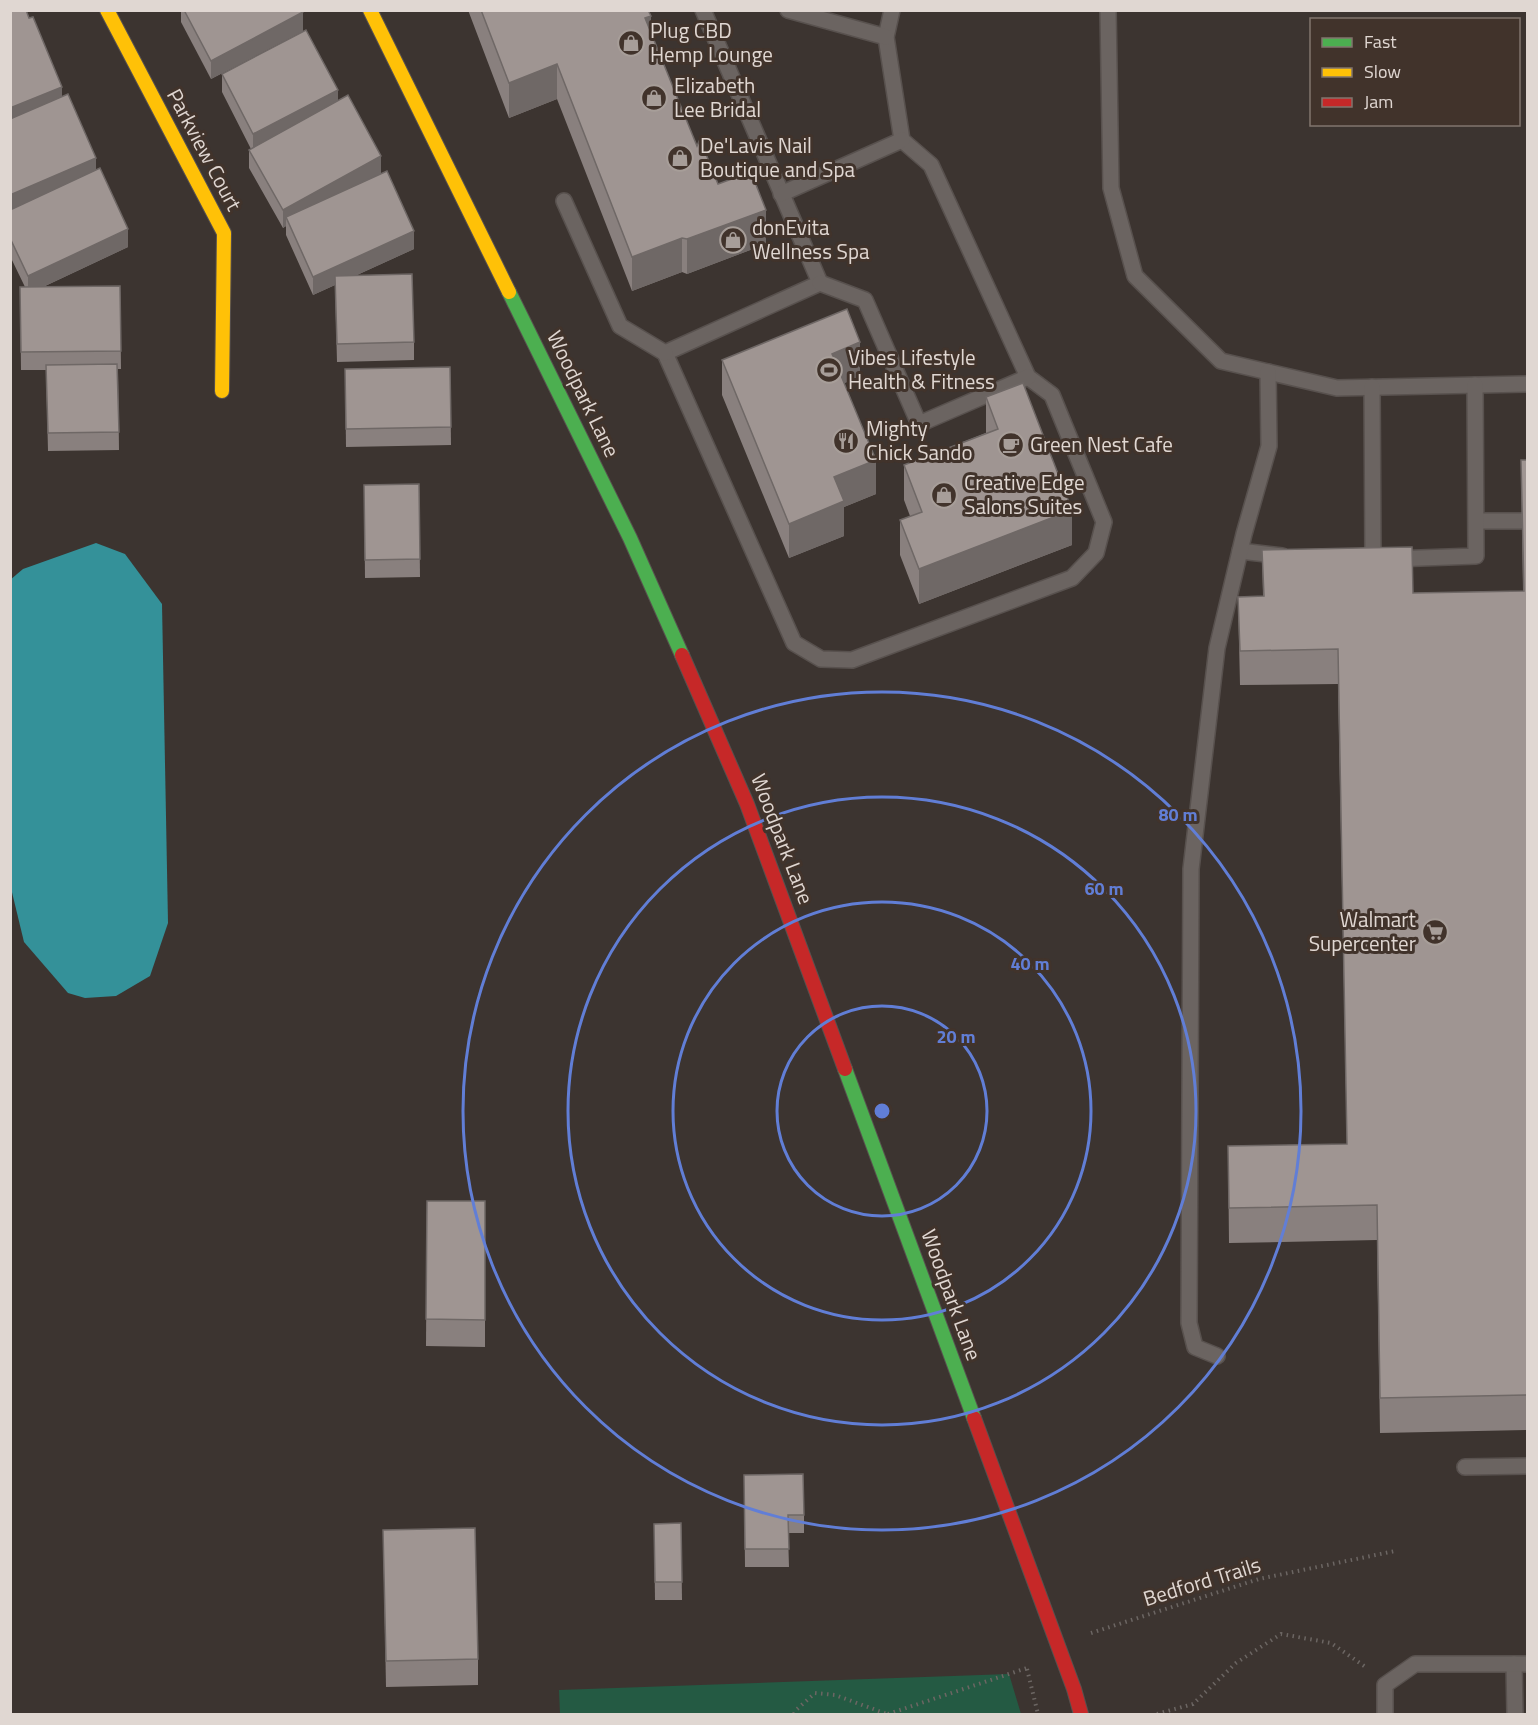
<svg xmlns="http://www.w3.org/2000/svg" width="1538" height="1725" font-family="'Titillium Web',sans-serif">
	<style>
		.green { fill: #245a43 }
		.water { fill: #349199 }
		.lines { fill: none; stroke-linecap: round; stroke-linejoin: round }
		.lane-casing { stroke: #58514e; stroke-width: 18 }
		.fast-casing { stroke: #58514e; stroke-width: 16 }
		.slow-casing { stroke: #58514e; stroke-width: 16 }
		.jam-casing { stroke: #58514e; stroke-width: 16 }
		.path { stroke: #6c6663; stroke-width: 4; stroke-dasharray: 1.5 4.5; stroke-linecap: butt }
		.lane { stroke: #6b6461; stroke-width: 15 }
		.fast { stroke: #4caf50; stroke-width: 14 }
		.slow { stroke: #ffc107; stroke-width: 14 }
		.jam { stroke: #c62828; stroke-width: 14 }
		.wall { fill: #89807e }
		.shaded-wall { fill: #6f6866 }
		.building { fill: #9f9592; stroke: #6f6866; stroke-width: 1.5 }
		.ring { fill: none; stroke: #617ed6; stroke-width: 3 }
		.labels { text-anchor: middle; stroke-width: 6; stroke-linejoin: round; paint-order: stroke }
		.poi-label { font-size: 21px; fill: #e0d7d2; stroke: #41332b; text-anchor: start }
		.street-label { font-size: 21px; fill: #e0d7d2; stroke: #41332b }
		.centre { fill: #617ed6; stroke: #41332b; stroke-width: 3 }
		.ring-label { font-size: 18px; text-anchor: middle; font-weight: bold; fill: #617ed6; stroke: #41332b; stroke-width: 6; stroke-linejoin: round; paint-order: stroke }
	</style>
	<rect width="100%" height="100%" fill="#3c3430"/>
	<polygon class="green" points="1009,1674 1021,1714 560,1714 559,1690"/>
	<polygon class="water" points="96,543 125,554 162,604 168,923 150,976 116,996 85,998 68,993 24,942 10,884 10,580 23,569"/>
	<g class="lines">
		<g class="lane-casing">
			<g id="lane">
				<polyline points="703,10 820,283 665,353 794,643 821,659 852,660 1072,578 1096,553 1104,522 1052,395 1028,377 931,165 902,140 886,37 892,10"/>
				<polyline points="788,10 886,37"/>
				<polyline points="1108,10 1111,188 1135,276 1221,361 1337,388 1528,384"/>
				<polyline points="781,194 902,140"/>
				<polyline points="564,201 620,326 665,353"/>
				<polyline points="820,283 865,300 919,424 1028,377"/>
				<polyline points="1372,387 1373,559"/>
				<polyline points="1477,521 1521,521"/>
				<polyline points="1240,551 1282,556"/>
				<polyline points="1393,559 1476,556 1475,385"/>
				<polyline points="1217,1356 1195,1347 1189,1323 1191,869 1217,648 1244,534 1269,446 1268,372"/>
				<polyline points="1465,1467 1528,1466"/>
				<polyline points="1514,1664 1515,1714"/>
				<polyline points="1385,1714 1385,1685 1415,1664 1528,1664"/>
			</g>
		</g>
		<g class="fast-casing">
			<g id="fast">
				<polyline points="509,292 630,538 682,655"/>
				<polyline points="845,1069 974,1418"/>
			</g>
		</g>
		<g class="slow-casing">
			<g id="slow">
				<polyline points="107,10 224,233 222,391"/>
				<polyline points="370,10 509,292"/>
			</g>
		</g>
		<g class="jam-casing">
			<g id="jam">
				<polyline points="682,655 747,804 845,1069"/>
				<polyline points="974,1418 1074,1689 1081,1714"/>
			</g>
		</g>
		<g class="path">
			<polyline points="1091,1633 1259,1579 1395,1551"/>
			<polyline points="1027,1669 1038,1714"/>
			<polyline points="794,1714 796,1710 815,1693 835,1695 887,1714"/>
			<polyline points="888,1714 1030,1667"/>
			<polyline points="1157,1714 1193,1704 1236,1663 1281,1634 1331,1643 1367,1668"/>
		</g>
		<use href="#lane" class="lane"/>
		<use href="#fast" class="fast"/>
		<use href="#slow" class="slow"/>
		<use href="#jam" class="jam"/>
	</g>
	<g class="wall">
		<polygon points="10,10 29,18 62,97 96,170 128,247 43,287 120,286 121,369 118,369 119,450 48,451 46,370 21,370 20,287 25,287 10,256"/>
		<polygon points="181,10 302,10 303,31 211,79 181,22"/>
		<polygon points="468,10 648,10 651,33 697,146 718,184 766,244 687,274 682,272 632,291 557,99 509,118"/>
		<polygon points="222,74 338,101 381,173 414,249 357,275 414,342 414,360 337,362 335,285 313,295 286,235 286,226 283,228 249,168 249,150 251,149 222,92"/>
		<polygon points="722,360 860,377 844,383 876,494 844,507 844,536 789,558 722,395"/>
		<polygon points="450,367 451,445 346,447 345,369"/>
		<polygon points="986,397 1072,545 919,604 900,555 900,520 910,516 904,500 904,465 986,433"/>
		<polygon points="1521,460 1527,460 1527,1430 1380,1433 1377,1240 1229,1243 1228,1146 1347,1144 1338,684 1240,685 1238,597 1263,596 1262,550 1413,593 1523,591"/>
		<polygon points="419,484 420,577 365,578 364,485"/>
		<polygon points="427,1201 485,1201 485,1347 426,1346"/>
		<polygon points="744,1475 804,1515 804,1533 788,1533 789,1567 745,1567"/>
		<polygon points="681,1523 682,1600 655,1600 654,1524"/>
		<polygon points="383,1530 478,1659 478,1685 386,1687"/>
	</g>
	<g class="shaded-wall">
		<polygon points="303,12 303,31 211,79 211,61"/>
		<polygon points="651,16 651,51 645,18"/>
		<polygon points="557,64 557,99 509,118 509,83"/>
		<polygon points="62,87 62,105 10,126 10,108"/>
		<polygon points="338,90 338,108 253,152 253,134"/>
		<polygon points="381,156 381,174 286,217 286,226 283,228 283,210"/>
		<polygon points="96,158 96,176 10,213 10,195"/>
		<polygon points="766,210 766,244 687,274 687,239"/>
		<polygon points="128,229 128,247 28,294 28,276"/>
		<polygon points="414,231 414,249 313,295 313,277"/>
		<polygon points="682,238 682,272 632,291 632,257"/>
		<polygon points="860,342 860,377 832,388 832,354"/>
		<polygon points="876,460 876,494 844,507 844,536 789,558 789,524 834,477"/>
		<polygon points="1072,510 1072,545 919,604 919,569"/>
	</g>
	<g class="building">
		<polygon points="10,10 26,10 29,18 33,17 62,87 10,108"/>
		<polygon points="184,10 302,10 303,12 211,61"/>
		<polygon points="481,10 648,10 651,16 645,18 697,146 700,139 718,184 751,172 766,210 687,239 682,238 632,257 557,64 509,83"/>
		<polygon points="306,30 338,90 253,134 222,74"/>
		<polygon points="68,94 96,158 10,195 10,119"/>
		<polygon points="348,95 381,156 283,210 249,150"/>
		<polygon points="100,168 128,229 28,276 10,238 10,210"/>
		<polygon points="387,171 414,231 313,277 286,217"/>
		<polygon points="412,274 414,342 337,344 335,276"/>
		<polygon points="120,286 121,351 21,352 20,287"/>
		<polygon points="847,309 860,342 832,354 876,460 834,477 844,501 789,524 722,360"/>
		<polygon points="117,364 119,432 48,433 46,365"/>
		<polygon points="450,367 451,427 346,429 345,369"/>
		<polygon points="1023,383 1072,510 919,569 900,520 922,512 904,465 998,429 986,397"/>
		<polygon points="1521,460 1527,460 1527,1395 1380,1398 1377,1205 1229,1208 1228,1146 1347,1144 1338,649 1240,651 1238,597 1264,596 1262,550 1412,547 1413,593 1524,591"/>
		<polygon points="419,484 420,559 365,560 364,485"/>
		<polygon points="427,1201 485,1201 485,1320 426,1319"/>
		<polygon points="803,1474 804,1515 788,1515 789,1549 745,1549 744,1475"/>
		<polygon points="681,1523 682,1582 655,1582 654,1524"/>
		<polygon points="475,1528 478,1659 386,1661 383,1530"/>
	</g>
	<g class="ring">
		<circle cx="882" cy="1111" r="105"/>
		<circle cx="882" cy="1111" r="209"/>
		<circle cx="882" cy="1111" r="314"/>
		<circle cx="882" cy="1111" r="419"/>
	</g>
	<defs>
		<g id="shop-ring" transform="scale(1.35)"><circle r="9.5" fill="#41332b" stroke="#a79e99" stroke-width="1.5"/><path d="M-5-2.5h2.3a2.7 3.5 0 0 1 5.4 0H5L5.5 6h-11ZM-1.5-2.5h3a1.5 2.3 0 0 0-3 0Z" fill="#a79e99"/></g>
		<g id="stadium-ring" transform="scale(1.35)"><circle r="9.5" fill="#41332b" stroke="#a79e99" stroke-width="1.5"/><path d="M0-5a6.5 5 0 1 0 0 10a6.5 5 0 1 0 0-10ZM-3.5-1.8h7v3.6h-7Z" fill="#a79e99"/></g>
		<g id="restaurant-ring" transform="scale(1.35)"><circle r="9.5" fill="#41332b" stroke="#a79e99" stroke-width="1.5"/><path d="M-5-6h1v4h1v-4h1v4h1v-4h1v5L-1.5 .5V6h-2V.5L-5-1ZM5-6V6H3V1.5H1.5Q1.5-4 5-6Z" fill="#a79e99"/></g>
		<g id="cafe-ring" transform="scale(1.35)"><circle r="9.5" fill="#41332b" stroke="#a79e99" stroke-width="1.5"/><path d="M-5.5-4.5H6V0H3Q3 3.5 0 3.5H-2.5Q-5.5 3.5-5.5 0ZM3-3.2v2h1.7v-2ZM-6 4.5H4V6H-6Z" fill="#a79e99"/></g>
		<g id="supermarket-ring" transform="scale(1.35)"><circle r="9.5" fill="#41332b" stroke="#a79e99" stroke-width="1.5"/><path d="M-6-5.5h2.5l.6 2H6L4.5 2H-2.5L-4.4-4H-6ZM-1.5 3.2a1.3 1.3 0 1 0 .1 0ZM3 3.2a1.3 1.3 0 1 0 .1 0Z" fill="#a79e99"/></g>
	</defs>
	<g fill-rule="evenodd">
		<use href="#shop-ring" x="631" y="43"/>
		<use href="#shop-ring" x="654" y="98"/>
		<use href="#shop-ring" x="680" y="158"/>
		<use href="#shop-ring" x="733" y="240"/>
		<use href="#stadium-ring" x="829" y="370"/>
		<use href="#restaurant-ring" x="846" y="441"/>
		<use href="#cafe-ring" x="1011" y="445"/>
		<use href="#shop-ring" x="944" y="495"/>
		<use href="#supermarket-ring" x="1435" y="932"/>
	</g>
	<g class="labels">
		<g class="poi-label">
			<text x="650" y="38">Plug CBD<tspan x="650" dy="24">Hemp Lounge</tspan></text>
			<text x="674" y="93">Elizabeth<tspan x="674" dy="24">Lee Bridal</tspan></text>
			<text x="700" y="153">De'Lavis Nail<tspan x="700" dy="24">Boutique and Spa</tspan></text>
			<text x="752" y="235">donEvita<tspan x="752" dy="24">Wellness Spa</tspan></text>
			<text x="848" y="365">Vibes Lifestyle<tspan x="848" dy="24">Health &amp; Fitness</tspan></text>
			<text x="866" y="436">Mighty<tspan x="866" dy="24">Chick Sando</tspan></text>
			<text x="1030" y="452">Green Nest Cafe</text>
			<text x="964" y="490">Creative Edge<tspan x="964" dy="24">Salons Suites</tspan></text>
			<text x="1416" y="927" text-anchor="end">Walmart<tspan x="1416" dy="24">Supercenter</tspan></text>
		</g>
		<g class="street-label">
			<text transform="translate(204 150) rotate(62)" y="7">Parkview Court</text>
			<text transform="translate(583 394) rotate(64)" y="7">Woodpark Lane</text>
			<text transform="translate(782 839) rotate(69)" y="7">Woodpark Lane</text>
			<text transform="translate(951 1295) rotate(70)" y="7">Woodpark Lane</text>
			<text transform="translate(1202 1582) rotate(-17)" y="7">Bedford Trails</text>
		</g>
	</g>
	<circle cx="882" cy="1111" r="9" class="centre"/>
	<g class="ring-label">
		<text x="1178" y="821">80 m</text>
		<text x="1104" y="895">60 m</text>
		<text x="1030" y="970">40 m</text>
		<text x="956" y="1043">20 m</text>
	</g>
	<rect width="1538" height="1725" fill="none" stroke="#e0d7d2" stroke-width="24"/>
	<rect x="1310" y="18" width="210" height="108" fill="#41332b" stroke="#81756e" stroke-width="1.5"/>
	<rect x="1322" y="38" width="30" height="9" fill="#4caf50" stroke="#81756e" stroke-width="1.5"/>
	<text x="1364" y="48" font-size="18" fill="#e0d7d2">Fast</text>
	<rect x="1322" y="68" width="30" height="9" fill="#ffc107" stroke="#81756e" stroke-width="1.5"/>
	<text x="1364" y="78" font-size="18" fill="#e0d7d2">Slow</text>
	<rect x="1322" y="98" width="30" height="9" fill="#c62828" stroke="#81756e" stroke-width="1.5"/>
	<text x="1364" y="108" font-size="18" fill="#e0d7d2">Jam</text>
</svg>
